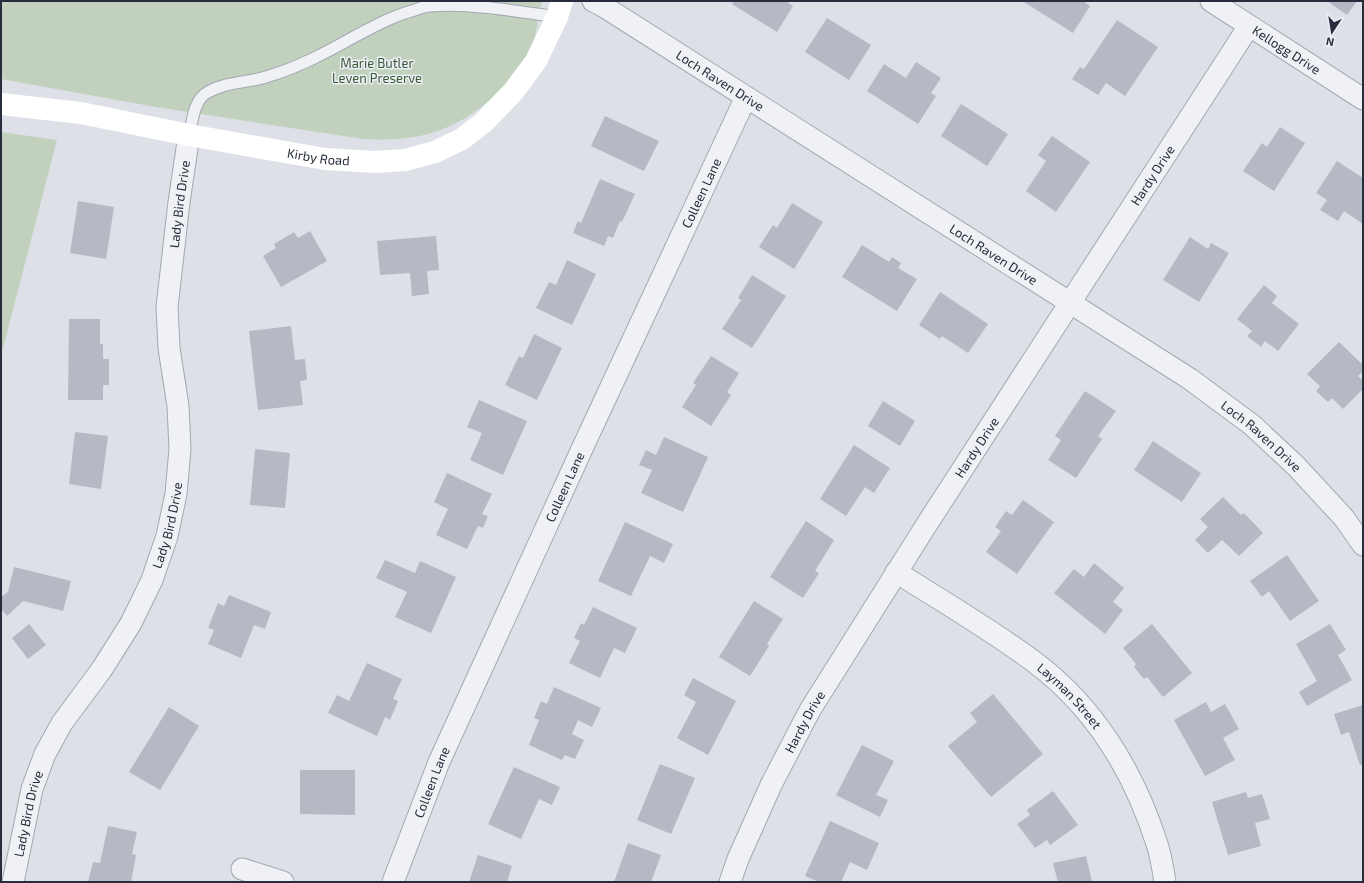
<svg xmlns="http://www.w3.org/2000/svg" width="1364" height="883" font-family="'Exo 2',sans-serif">
	<style>
		.green { fill: #c1d1be }
		.building { fill: #b4b9c4 }
		.lines { fill: none; stroke-linecap: round; stroke-linejoin: round }
		.lane-casing { stroke: #a3a7b1; stroke-width: 13 }
		.street-casing { stroke: #a3a7b1; stroke-width: 23 }
		.lane { stroke: #f0f1f5; stroke-width: 11 }
		.street { stroke: #f0f1f5; stroke-width: 21 }
		.secondary { stroke: #fff; stroke-width: 22 }
		.labels { text-anchor: middle; stroke-width: 3; stroke-linejoin: round; paint-order: stroke }
		.street-label { font-size: 13px; fill: #272d3d; stroke: #eceff5 }
		.park-label { font-size: 13px; fill: #385934; stroke: #eceff5 }
	</style>
	<rect width="100%" height="100%" fill="#dde0e7"/>
	<g class="green">
		<path d="M1 1H542C539 15 537 30 533 43 526 60 514 76 502 88 462 130 419 143 363 139L156 107 1 79Z"/>
		<polygon points="1,132 57,140 1,356"/>
	</g>
	<g class="building">
		<polygon points="734,1 786,1 793,6 777,32 732,4"/>
		<polygon points="1025,1 1083,1 1090,6 1073,33 1024,2"/>
		<polygon points="1327,1 1357,1 1347,15"/>
		<polygon points="827,18 871,45 849,80 805,52"/>
		<polygon points="1117,20 1158,47 1125,96 1106,83 1098,95 1072,79 1080,67 1084,69"/>
		<polygon points="916,62 941,78 931,93 936,96 918,124 867,91 884,64 906,78"/>
		<polygon points="961,104 1008,134 987,166 941,136"/>
		<polygon points="605,116 659,141 644,171 591,146"/>
		<polygon points="1280,127 1305,143 1274,191 1243,171 1262,143 1267,147"/>
		<polygon points="1052,136 1090,162 1056,212 1026,191 1046,161 1038,155"/>
		<polygon points="1337,161 1363,178 1363,224 1344,211 1338,221 1320,210 1327,200 1316,193"/>
		<polygon points="600,179 635,194 622,222 620,221 613,238 608,236 604,246 573,233 578,221 581,223"/>
		<polygon points="78,201 114,207 106,259 70,253"/>
		<polygon points="792,203 823,222 794,269 759,247 773,225 777,228"/>
		<polygon points="310,231 327,261 281,287 263,256 276,248 274,244 294,232 298,238"/>
		<polygon points="436,236 439,270 427,271 429,294 412,296 410,273 380,275 377,241"/>
		<polygon points="1190,237 1208,249 1211,243 1229,253 1199,302 1163,280"/>
		<polygon points="862,245 889,262 892,257 901,263 898,268 917,279 897,311 842,277"/>
		<polygon points="567,260 596,274 572,325 536,308 549,282 556,285"/>
		<polygon points="752,275 786,296 752,348 722,329 741,300 738,298"/>
		<polygon points="1264,285 1277,296 1272,303 1299,324 1278,351 1265,341 1261,347 1247,336 1252,331 1237,319"/>
		<polygon points="940,292 988,324 968,353 942,336 940,339 919,325"/>
		<polygon points="69,319 100,319 100,344 103,344 103,359 109,359 109,385 103,385 103,400 68,400"/>
		<polygon points="291,326 295,360 305,359 307,380 300,381 303,405 258,410 249,331"/>
		<polygon points="534,334 562,348 537,400 505,385 519,356 523,358"/>
		<polygon points="1339,342 1363,365 1363,371 1358,376 1363,381 1363,389 1343,409 1332,398 1328,402 1316,391 1320,386 1307,374"/>
		<polygon points="711,356 739,373 727,392 731,395 711,426 682,407 696,385 693,383"/>
		<polygon points="1085,391 1116,411 1098,436 1102,439 1076,478 1048,460 1061,440 1055,436"/>
		<polygon points="479,400 527,421 503,475 470,460 482,433 467,427"/>
		<polygon points="883,401 915,421 900,446 868,426"/>
		<polygon points="75,432 108,436 101,489 69,484"/>
		<polygon points="664,437 708,457 683,512 641,493 652,470 639,465 646,450 656,455"/>
		<polygon points="1153,441 1201,473 1182,502 1134,470"/>
		<polygon points="854,445 890,468 874,493 865,487 846,516 820,499"/>
		<polygon points="255,449 290,453 285,508 250,505"/>
		<polygon points="447,473 492,494 482,514 488,516 483,528 478,526 467,549 436,535 448,509 434,502"/>
		<polygon points="1223,497 1241,515 1244,513 1263,533 1239,556 1222,540 1208,553 1195,540 1208,527 1200,519"/>
		<polygon points="1023,500 1054,522 1017,574 986,552 1001,531 995,527 1006,511 1012,515"/>
		<polygon points="806,521 834,540 815,571 819,573 803,598 770,577"/>
		<polygon points="625,522 673,544 664,563 650,556 631,596 598,581"/>
		<polygon points="1287,555 1319,601 1290,621 1269,591 1262,597 1250,581"/>
		<polygon points="385,560 415,573 420,561 456,577 431,633 395,617 407,592 376,578"/>
		<polygon points="1094,563 1124,588 1113,602 1123,610 1105,634 1054,593 1074,569 1084,577"/>
		<polygon points="14,567 71,581 63,611 23,601 7,616 1,609 1,597 8,592"/>
		<polygon points="229,595 271,612 265,629 254,625 241,658 208,644 214,630 208,628 218,603 224,606"/>
		<polygon points="754,601 783,619 767,644 769,646 750,676 719,657"/>
		<polygon points="593,607 637,628 625,653 614,648 600,678 569,663 580,641 574,638 581,623 584,625"/>
		<polygon points="29,624 46,645 28,659 12,638"/>
		<polygon points="1152,624 1192,673 1163,697 1147,677 1144,679 1134,667 1136,664 1123,648"/>
		<polygon points="1330,624 1346,650 1338,655 1352,680 1307,706 1299,692 1317,681 1296,644"/>
		<polygon points="367,663 402,679 393,699 398,701 390,720 385,717 377,736 328,713 337,695 349,701"/>
		<polygon points="693,678 736,701 708,755 677,738 696,702 684,695"/>
		<polygon points="554,687 601,708 592,727 578,720 572,734 584,740 575,759 565,755 562,760 529,745 539,720 534,718 541,701 547,704"/>
		<polygon points="993,694 1043,754 991,797 948,746 977,722 970,713"/>
		<polygon points="1206,702 1211,712 1225,704 1239,729 1223,738 1235,760 1205,776 1174,720"/>
		<polygon points="1363,705 1363,764 1360,765 1349,732 1341,735 1334,714"/>
		<polygon points="169,707 199,726 160,790 129,772"/>
		<polygon points="862,745 894,761 876,795 888,800 880,817 836,795"/>
		<polygon points="660,764 695,778 671,834 637,820"/>
		<polygon points="514,767 560,787 552,805 539,799 521,839 488,824"/>
		<polygon points="300,770 355,770 355,815 300,814"/>
		<polygon points="1053,791 1078,825 1050,845 1047,840 1035,848 1017,824 1030,815 1027,810"/>
		<polygon points="1246,792 1248,798 1262,794 1270,819 1255,823 1261,846 1228,855 1212,802"/>
		<polygon points="830,821 879,843 867,870 850,862 841,882 819,882 805,876"/>
		<polygon points="108,826 137,832 132,854 136,855 131,882 88,882 93,862 100,863"/>
		<polygon points="628,843 661,855 651,882 614,882"/>
		<polygon points="478,855 512,866 507,882 469,882"/>
		<polygon points="1086,856 1092,882 1058,882 1053,863"/>
	</g>
	<g class="lines">
		<g class="lane-casing">
			<path id="lane" d="M189 135C193 121 193 100 208 92 227 81 249 83 269 76 299 67 325 53 352 38 373 27 392 16 415 10 420 8 425 6 430 6 472 3 515 11 557 17"/>
		</g>
		<g class="street-casing">
			<g id="street">
				<path id="s1" d="M593 1 603 6 1190 379 1252 425 1296 466 1344 518 1363 545"/>
				<path id="s2" d="M1211 1 1363 99"/>
				<path id="s3" d="M896 572C942 601 990 629 1033 661 1094 706 1134 772 1157 844 1161 856 1163 869 1165 882"/>
				<polyline points="242,869 283,882"/>
				<path id="s4" d="M13 882 32 789 45 754 62 723 102 669 131 623 152 580 167 536 176 494 180 449 178 406 169 348 167 307 179 202 189 135"/>
				<path id="s5" d="M393 882 439 762 581 451 746 97"/>
				<path id="s6" d="M730 882 738 859 771 785 810 710 927 524 1249 26"/>
			</g>
		</g>
		<use href="#lane" class="lane"/>
		<use href="#street" class="street"/>
		<path class="secondary" id="s7" d="M1 104 81 113 189 135 325 159 376 162 405 160 435 152 462 139 484 122 513 92 536 61 557 17 562 1"/>
	</g>
	<g class="labels">
		<g class="street-label">
			<text dy="5" stroke="none"><textPath href="#s2" startOffset="90">Kellogg Drive</textPath></text>
			<text dy="5" stroke="none"><textPath href="#s1" startOffset="150">Loch Raven Drive</textPath></text>
			<text dy="5" stroke="none"><textPath href="#s7" startOffset="322">Kirby Road</textPath></text>
			<text dy="5" stroke="none"><textPath href="#s6" startOffset="825">Hardy Drive</textPath></text>
			<text dy="5" stroke="none"><textPath href="#s5" startOffset="755">Colleen Lane</textPath></text>
			<text dy="5" stroke="none"><textPath href="#s4" startOffset="718">Lady Bird Drive</textPath></text>
			<text dy="5" stroke="none"><textPath href="#s1" startOffset="474">Loch Raven Drive</textPath></text>
			<text dy="5" stroke="none"><textPath href="#s1" startOffset="798">Loch Raven Drive</textPath></text>
			<text dy="5" stroke="none"><textPath href="#s6" startOffset="501">Hardy Drive</textPath></text>
			<text dy="5" stroke="none"><textPath href="#s5" startOffset="431">Colleen Lane</textPath></text>
			<text dy="5" stroke="none"><textPath href="#s4" startOffset="394">Lady Bird Drive</textPath></text>
			<text dy="5" stroke="none"><textPath href="#s3" startOffset="214">Layman Street</textPath></text>
			<text dy="5" stroke="none"><textPath href="#s6" startOffset="177">Hardy Drive</textPath></text>
			<text dy="5" stroke="none"><textPath href="#s5" startOffset="107">Colleen Lane</textPath></text>
			<text dy="5" stroke="none"><textPath href="#s4" startOffset="70">Lady Bird Drive</textPath></text>
		</g>
		<g class="park-label">
			<text x="377" y="68">Marie Butler<tspan x="377" dy="15">Leven Preserve</tspan></text>
		</g>
	</g>
	<rect width="1364" height="883" fill="none" stroke="#272d3d" stroke-width="4"/>
	<g transform="translate(1332 32) rotate(192)" stroke="#eceff5" stroke-width="3" paint-order="stroke">
	<path d="M0-3L7 15L0 10L-7 15Z" fill="#272d3d"/>
	<text y="-6" font-size="11" font-weight="bold" text-anchor="middle" fill="#272d3d">N</text>
	</g>
</svg>
